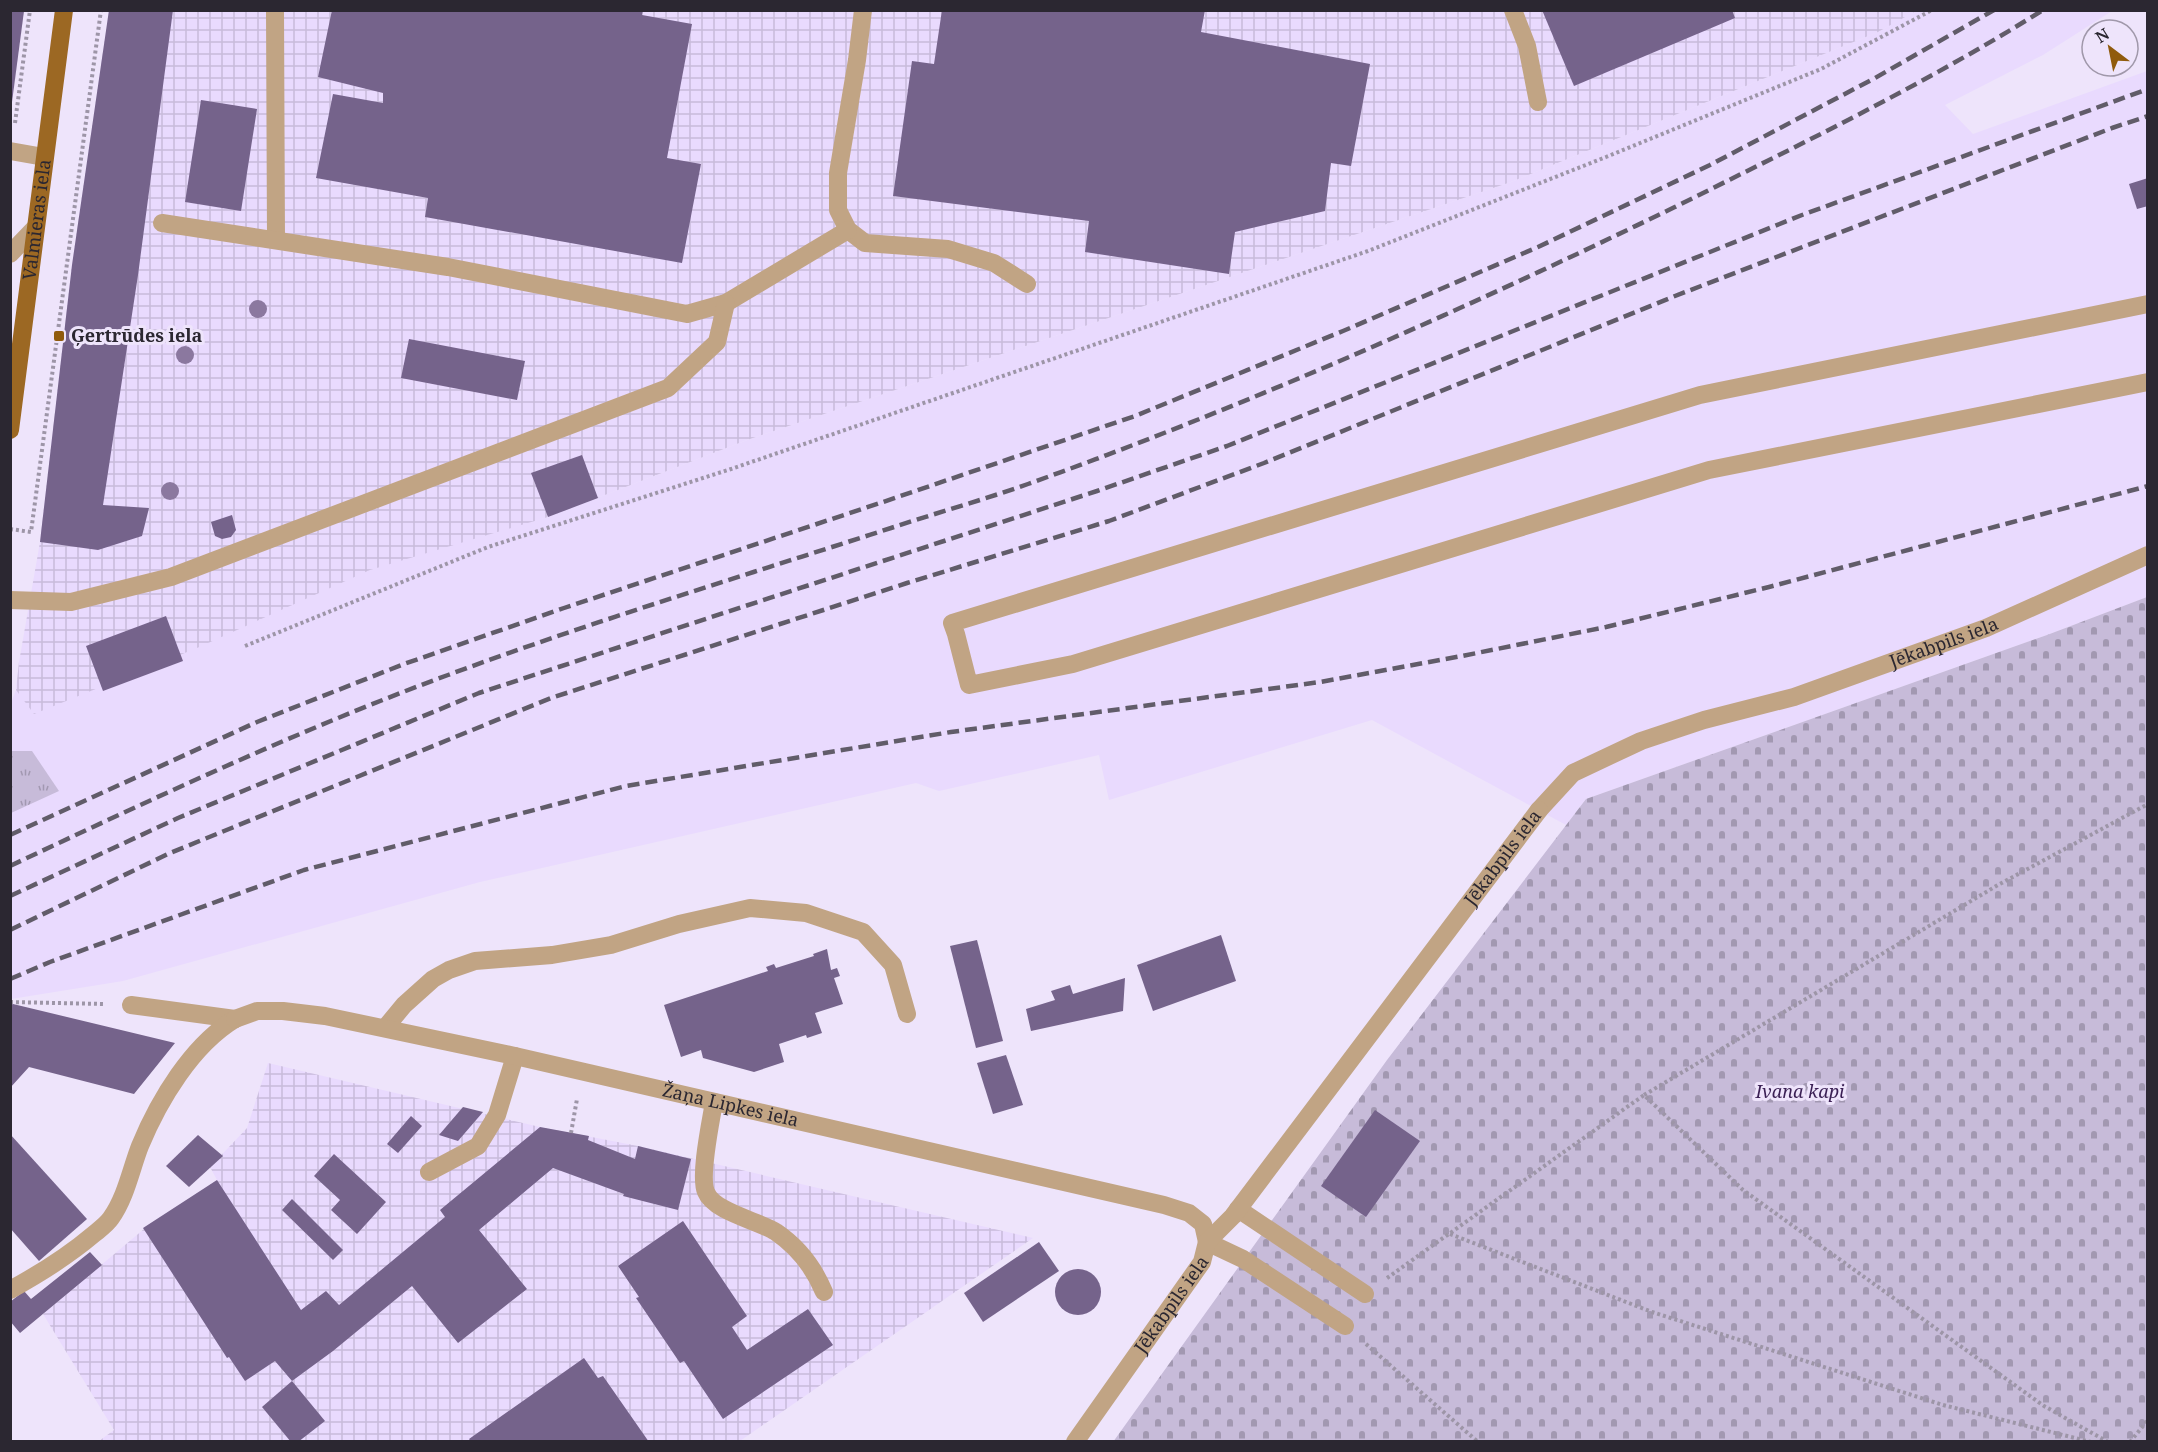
<svg xmlns="http://www.w3.org/2000/svg" width="2158" height="1452" font-family="'Noto Serif',serif">
	<style>
		.built { fill: #e9dafe }
		.industrial { fill: url(#industrial-grid) }
		.grass { fill: url(#grass-tufts) }
		.cemetery { fill: url(#cemetery-stones) }
		.building { fill: #75638b }
		.lines { fill: none; stroke-linecap: round; stroke-linejoin: round }
		.path { stroke: #9d95a7; stroke-width: 4; stroke-dasharray: 3 3; stroke-linecap: butt }
		.lane { stroke: #c1a484; stroke-width: 18 }
		.street { stroke: #c1a484; stroke-width: 18 }
		.primary { stroke: #9c6823; stroke-width: 18 }
		.rail { stroke: #615c69; stroke-width: 4.5; stroke-dasharray: 12 6; stroke-linecap: butt }
		.tree { fill: #8b789f }
		.poi-dot { fill: #905b0d; stroke: #eee4fb; stroke-width: 2 }
		.labels { text-anchor: middle; stroke-width: 6; stroke-linejoin: round; paint-order: stroke }
		.street-label { font-size: 18px; fill: #2b2731; stroke: #eee4fb }
		.poi-label { font-size: 18px; font-weight: bold; fill: #2b2731; stroke: #eee4fb; text-anchor: start }
		.park-label { font-size: 18px; font-style: italic; fill: #3a1f54; stroke: #eee4fb }
	</style>
	<defs>
		<pattern id="industrial-grid" width="8" height="8" patternUnits="userSpaceOnUse" patternTransform="scale(1.5)"><rect width="8" height="8" fill="#e9dafe"/><path d="M0 4h8M4 0v8" fill="none" stroke="#c8bbda"/></pattern>
		<pattern id="grass-tufts" width="24" height="20" patternUnits="userSpaceOnUse" patternTransform="scale(1.5)"><rect width="24" height="20" fill="#c7bbd9"/><path d="M3 7l-1-3M5 7V3M7 7l1-3M15 17l-1-3M17 17v-4M19 17l1-3" fill="none" stroke="#a298b1"/></pattern>
		<pattern id="cemetery-stones" width="16" height="16" patternUnits="userSpaceOnUse" patternTransform="scale(1.5)"><rect width="16" height="16" fill="#c7bbd9"/><path d="M2 7V4a2 2 0 0 1 4 0v3zM10 15v-3a2 2 0 0 1 4 0v3z" fill="#a298b1"/></pattern>
	</defs>
	<rect width="100%" height="100%" fill="#eee4fb"/>
	<polygon class="built" points="1915,11 2112,11 2043,55 1945,105 1973,134 2147,71 2147,597 2047,635 1586,799 1566,825 1372,720 1109,800 1099,755 939,791 916,783 480,882 123,981 11,999 10,706 16,690 19,662 548,517 747,440 1511,182 1878,32"/>
	<g class="industrial">
		<polygon points="109,11 1916,11 1878,32 1511,182 747,440 548,517 370,570 197,648 34,714 16,690 19,662 40,542 72,265"/>
		<polygon points="268,1063 540,1127 638,1146 1033,1238 740,1441 99,1441 114,1430 43,1314 144,1229 217,1180 210,1167 247,1128"/>
	</g>
	<polygon class="grass" points="11,751 32,751 59,791 11,813"/>
	<polygon class="cemetery" points="2147,597 2147,1441 1113,1442 1387,1060 1586,799 2047,635"/>
	<g class="building">
		<polygon points="10,10 24,11 12,102 10,102"/>
		<polygon points="109,10 173,10 138,275 103,505 149,508 142,536 98,550 40,542 72,265"/>
		<polygon points="332,10 643,10 642,15 692,24 667,158 701,164 682,263 425,217 428,198 316,178 333,94 383,103 383,93 318,77"/>
		<polygon points="942,10 1205,10 1201,32 1370,64 1351,166 1331,163 1325,211 1235,232 1229,274 1085,252 1089,221 893,196 912,61 934,64"/>
		<polygon points="1542,10 1732,10 1735,18 1574,86"/>
		<polygon points="201,100 257,109 241,211 185,202"/>
		<polygon points="2148,178 2148,206 2137,209 2129,184"/>
		<polygon points="409,339 525,361 517,400 401,378"/>
		<polygon points="582,455 598,498 548,517 531,473"/>
		<polygon points="232,515 236,530 231,537 222,539 215,536 211,522"/>
		<polygon points="166,616 183,661 103,691 86,646"/>
		<polygon points="1221,935 1236,981 1153,1011 1137,965"/>
		<polygon points="977,940 1003,1041 976,1048 950,946"/>
		<polygon points="827,949 831,970 837,968 840,976 834,978 843,1004 815,1013 822,1033 807,1038 806,1035 779,1044 784,1062 754,1072 703,1058 701,1050 681,1057 664,1005 768,971 766,967 774,964 776,968 814,956 813,954"/>
		<polygon points="1125,978 1123,1011 1031,1031 1026,1009 1055,1000 1051,991 1070,985 1073,994"/>
		<polygon points="13,1004 175,1043 134,1094 29,1067 10,1088 10,1005"/>
		<polygon points="1006,1055 1023,1105 993,1114 977,1063"/>
		<polygon points="463,1107 483,1112 458,1141 439,1135"/>
		<polygon points="1375,1110 1420,1141 1366,1217 1321,1186"/>
		<polygon points="411,1116 422,1126 398,1153 387,1144"/>
		<polygon points="540,1127 589,1136 588,1140 635,1159 638,1146 691,1159 678,1210 623,1196 624,1194 553,1168 479,1230 527,1289 458,1343 412,1286 333,1351 292,1381 275,1361 245,1381 229,1357 227,1358 143,1228 217,1180 301,1310 326,1291 339,1305 445,1217 440,1210"/>
		<polygon points="10,1134 87,1219 39,1261 10,1228"/>
		<polygon points="198,1135 223,1156 189,1187 166,1166"/>
		<polygon points="334,1154 386,1202 357,1234 331,1210 340,1200 314,1176"/>
		<polygon points="292,1199 343,1250 333,1260 282,1210"/>
		<polygon points="683,1221 747,1316 732,1327 747,1350 808,1309 833,1345 723,1419 684,1361 680,1363 636,1298 639,1297 618,1266"/>
		<polygon points="1039,1242 1059,1271 983,1322 964,1293"/>
		<polygon points="90,1252 102,1265 20,1333 10,1321 10,1302 24,1291 31,1299"/>
		<circle cx="1078" cy="1292" r="23"/>
		<polygon points="584,1358 598,1378 603,1376 649,1442 471,1442 469,1439"/>
		<polygon points="292,1381 325,1421 298,1442 291,1442 262,1407"/>
	</g>
	<g class="lines">
		<g class="path">
			<polyline points="15,123 30,10"/>
			<polyline points="10,529 31,532 101,10"/>
			<polyline points="245,646 488,547 728,470 1368,251 1606,157 1821,69 1932,10"/>
			<polyline points="10,1002 104,1004"/>
			<polyline points="1644,1095 1998,885 2148,804"/>
			<polyline points="571,1133 577,1099"/>
			<polyline points="1450,1234 1652,1312 1943,1405 2091,1442"/>
			<polyline points="1387,1278 1644,1095 1743,1190 2044,1406 2108,1442"/>
			<polyline points="1366,1344 1478,1442"/>
			<polyline points="2130,1442 2148,1420"/>
		</g>
		<g class="lane">
			<polyline points="275,10 276,240"/>
			<polyline points="863,10 857,60 838,173 838,210 848,230 865,243 948,249 994,263 1027,284"/>
			<polyline points="1513,10 1527,46 1538,102"/>
			<polyline points="10,151 44,157"/>
			<polyline points="162,223 448,267 687,314 726,303 848,230"/>
			<polyline points="10,254 35,228"/>
			<polyline points="2148,304 1700,395 952,623 956,634 969,685 1073,664 1709,470 2148,382"/>
			<polyline points="10,600 71,602 171,577 668,388 717,342 726,303"/>
			<path id="s1" d="M1539 810 1573 773 1641 741 1704 720 1794 697 1986 628 2148 555"/>
			<polyline points="131,1005 235,1019"/>
			<polyline points="385,1028 404,1005 433,979 449,970 475,961 552,955 611,945 679,924 750,908 806,913 863,932 893,965 907,1014"/>
			<path d="M714 1102C711 1121 699 1176 706 1192 714 1212 759 1221 776 1232 798 1247 814 1268 824 1292"/>
			<polyline points="429,1172 478,1146 497,1115 515,1056"/>
			<polyline points="1238,1209 1365,1294"/>
			<polyline points="1207,1242 1243,1259 1345,1326"/>
			<path d="M10 1290C41 1273 68 1256 94 1234 100 1229 107 1224 111 1218 126 1197 131 1169 140 1146 159 1100 192 1045 235 1019"/>
		</g>
		<g class="street">
			<path id="s2" d="M235 1019 257 1011H283L325 1016 515 1056 1164 1205 1189 1213 1203 1224 1207 1242"/>
			<path id="s3" d="M1075 1442 1202 1262 1207 1242 1233 1216 1539 810"/>
		</g>
		<path class="primary" id="s4" d="M10 430 64 10"/>
		<g class="rail">
			<polyline points="10,835 257,722 404,664 564,608 880,503 1135,416 1343,331 1538,247 1710,165 1875,78 1994,10"/>
			<path d="M10 866C154 798 299 730 448 675 594 621 743 576 891 528 936 513 983 500 1028 484 1251 404 1468 308 1681 204 1803 143 1927 83 2043 10"/>
			<polyline points="10,896 178,818 479,693 1097,491 1227,446 1802,215 2148,89"/>
			<polyline points="10,930 170,853 551,698 907,583 1109,521 1264,463 1675,296 2112,128 2148,116"/>
			<polyline points="10,979 50,962 304,870 626,786 951,732 1320,682 1462,656 1606,627 1769,587 2148,486"/>
		</g>
	</g>
	<g class="tree">
		<circle cx="258" cy="309" r="9"/>
		<circle cx="185" cy="355" r="9"/>
		<circle cx="170" cy="491" r="9"/>
	</g>
	<rect class="poi-dot" x="53" y="330" width="12" height="12" rx="3"/>
	<g class="labels">
		<g class="street-label">
			<text dy="6" stroke="none"><textPath href="#s4" startOffset="212">Valmieras iela</textPath></text>
			<text dy="6" stroke="none"><textPath href="#s1" startOffset="444">Jēkabpils iela</textPath></text>
			<text dy="6" stroke="none"><textPath href="#s3" startOffset="726">Jēkabpils iela</textPath></text>
			<text dy="6" stroke="none"><textPath href="#s2" startOffset="507">Žaņa Lipkes iela</textPath></text>
			<text dy="6" stroke="none"><textPath href="#s3" startOffset="168">Jēkabpils iela</textPath></text>
		</g>
		<g class="poi-label">
			<text x="71" y="342">Ģertrūdes iela</text>
		</g>
		<g class="park-label">
			<text x="1800" y="1098">Ivana kapi</text>
		</g>
	</g>
	<rect width="2158" height="1452" fill="none" stroke="#2b2731" stroke-width="24"/>
	<g transform="translate(2110 48) rotate(328)"><circle r="28" fill="#eee4fb" stroke="#a098aa" stroke-width="1.5"/>
	<path d="M0-4.5L10 22L0 15L-10 22Z" fill="#905b0d"/>
	<text y="-9" font-size="16" font-weight="bold" text-anchor="middle" fill="#2b2731">N</text>
	</g>
</svg>
